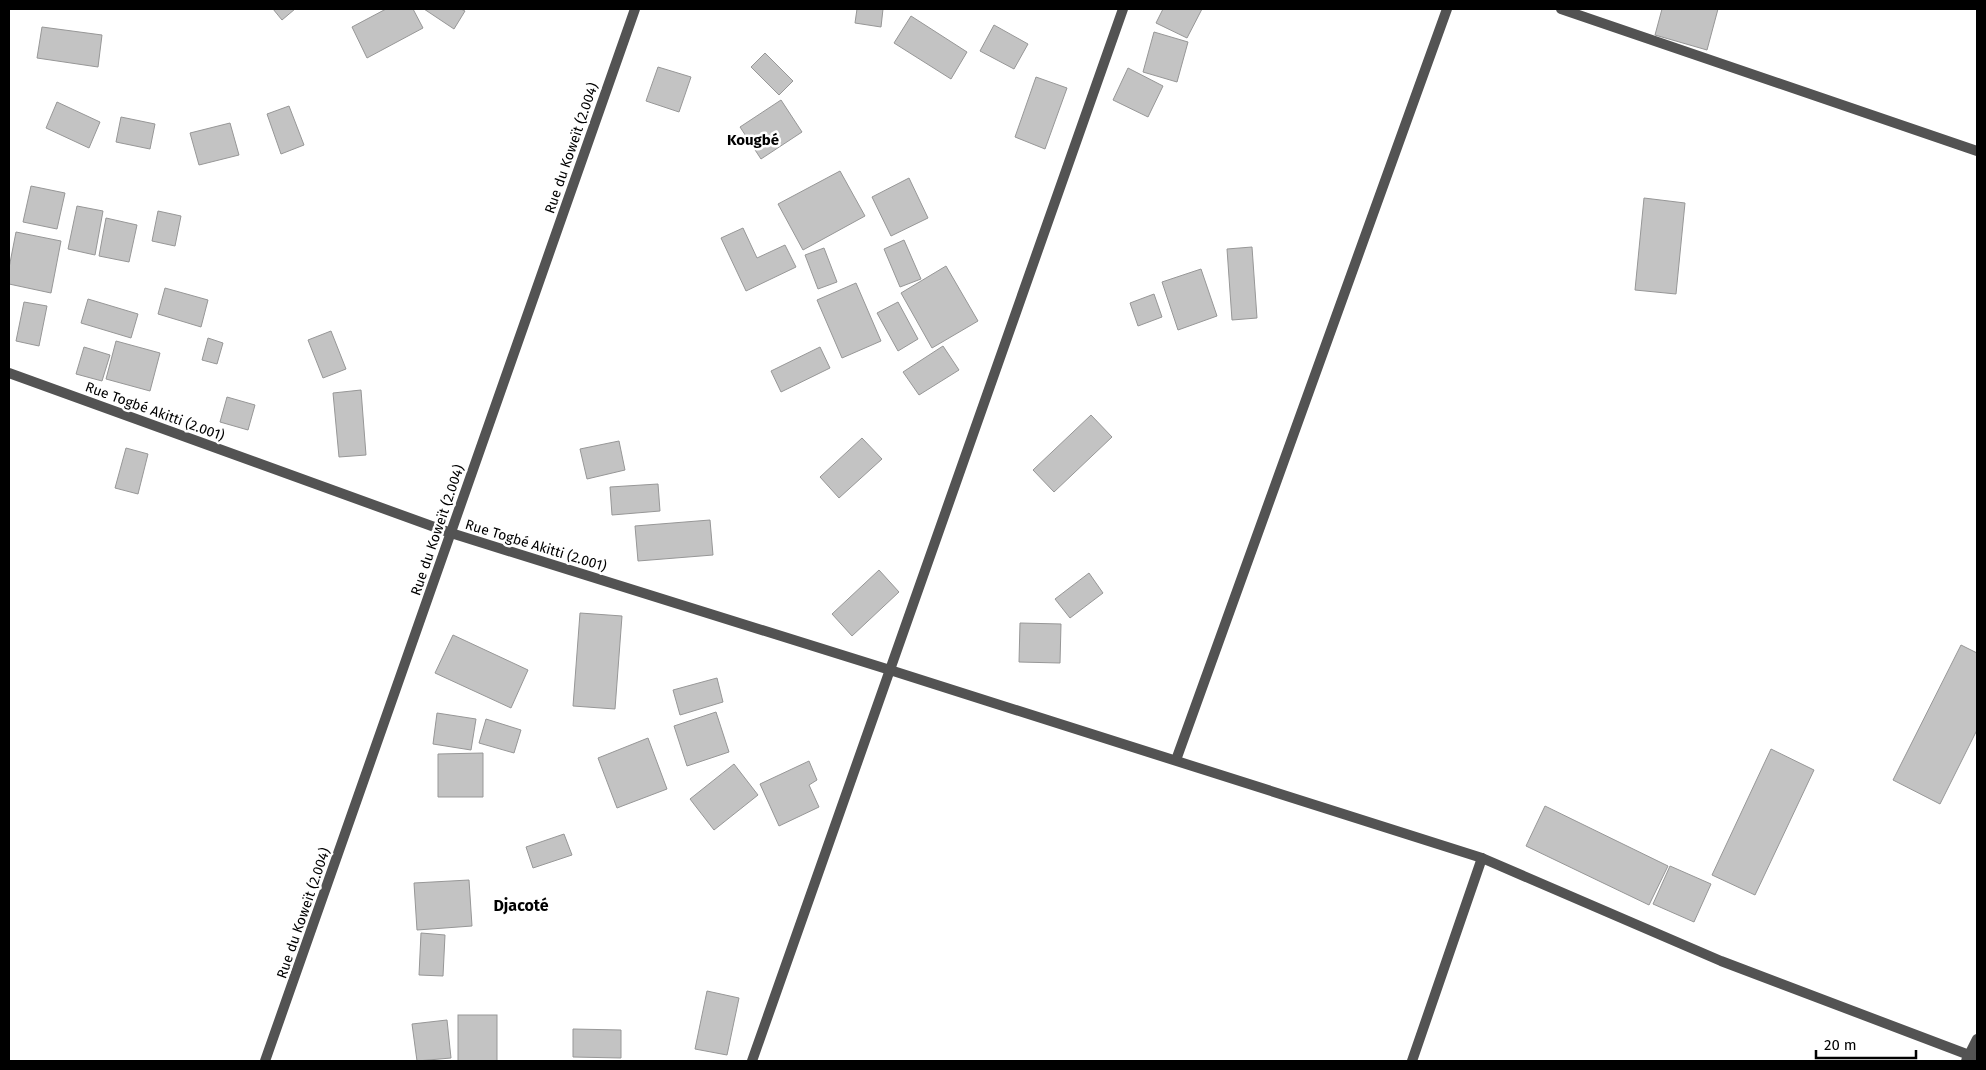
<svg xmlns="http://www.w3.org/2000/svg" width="1986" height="1070" font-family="'Fira Sans',sans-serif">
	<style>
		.building { fill: #c3c3c3; stroke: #979797 }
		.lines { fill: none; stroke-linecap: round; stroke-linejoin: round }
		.street { stroke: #535353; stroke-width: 10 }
		.labels { text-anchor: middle; stroke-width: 5; stroke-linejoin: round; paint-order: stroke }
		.street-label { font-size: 14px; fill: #000; stroke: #fff }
		.neighbourhood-label { font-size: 15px; font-weight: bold; fill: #000; stroke: #fff }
		.quarter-label { font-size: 16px; font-weight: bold; fill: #000; stroke: #fff }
	</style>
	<rect width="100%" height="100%" fill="#fff"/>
	<g class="building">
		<polygon points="273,9 295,9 282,20"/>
		<polygon points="386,9 413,9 423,28 367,58 352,27"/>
		<polygon points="424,9 461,9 465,11 454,29"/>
		<polygon points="857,9 883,9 881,27 855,23"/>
		<polygon points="1163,9 1202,9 1187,38 1156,23"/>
		<polygon points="1662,9 1718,9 1707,50 1655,35"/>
		<polygon points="911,16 967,52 951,79 894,43"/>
		<polygon points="994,25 1028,44 1014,69 980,51"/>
		<polygon points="42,27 102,35 98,67 37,58"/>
		<polygon points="1154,32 1188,42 1177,82 1143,72"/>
		<polygon points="765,53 793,81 779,95 751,67"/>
		<polygon points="658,67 691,77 679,112 646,101"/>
		<polygon points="1128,68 1163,86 1148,117 1113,100"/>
		<polygon points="1036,77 1067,88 1045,149 1015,137"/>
		<polygon points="781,100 802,132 761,159 740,127"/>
		<polygon points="57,102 100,122 89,148 46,128"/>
		<polygon points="289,106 304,145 281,154 267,114"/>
		<polygon points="121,117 155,124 150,149 116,142"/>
		<polygon points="230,123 239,155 199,165 190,133"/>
		<polygon points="840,171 865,216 803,250 778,204"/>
		<polygon points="909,178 928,218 891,236 872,197"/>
		<polygon points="31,186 65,193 57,229 23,222"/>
		<polygon points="1644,198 1685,203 1676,294 1635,290"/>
		<polygon points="77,206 103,211 95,255 68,249"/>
		<polygon points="158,211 181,216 175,246 152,241"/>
		<polygon points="106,218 137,225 129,262 99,256"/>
		<polygon points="743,228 757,258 785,245 796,267 746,291 721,238"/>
		<polygon points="16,232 61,241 51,293 9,284 9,268"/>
		<polygon points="904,240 921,279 900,287 884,249"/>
		<polygon points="1252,247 1257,318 1232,320 1227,249"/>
		<polygon points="824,248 837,282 818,289 805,255"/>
		<polygon points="946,266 978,321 932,348 901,293"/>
		<polygon points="1201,269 1217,316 1178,330 1162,282"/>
		<polygon points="856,283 881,341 842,358 817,300"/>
		<polygon points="165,288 208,300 201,327 158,314"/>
		<polygon points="1154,294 1162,317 1138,326 1130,303"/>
		<polygon points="88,299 138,314 131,338 81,323"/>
		<polygon points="24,302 47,306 39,346 16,341"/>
		<polygon points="898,302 918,339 898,351 877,313"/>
		<polygon points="331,331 346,369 323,378 308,340"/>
		<polygon points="208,338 223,343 217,364 202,360"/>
		<polygon points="116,341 160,353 150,391 106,379"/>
		<polygon points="943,346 959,370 919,395 903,372"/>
		<polygon points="84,347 110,355 102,381 76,374"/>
		<polygon points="820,347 830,368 781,392 771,371"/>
		<polygon points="361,390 366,455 339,457 333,393"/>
		<polygon points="227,397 255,405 248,430 220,422"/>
		<polygon points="1091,415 1112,437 1054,492 1033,470"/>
		<polygon points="862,438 882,459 839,498 820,477"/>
		<polygon points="619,441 625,470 587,479 580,449"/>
		<polygon points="126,448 148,454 138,494 115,488"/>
		<polygon points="658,484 660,511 612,515 610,487"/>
		<polygon points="710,520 713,555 638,561 635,526"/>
		<polygon points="879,570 899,592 852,636 832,614"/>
		<polygon points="1089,573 1103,593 1070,618 1055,599"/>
		<polygon points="580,613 622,616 615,709 573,706"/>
		<polygon points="1020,623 1061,624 1060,663 1019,662"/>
		<polygon points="453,635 528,670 511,708 435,673"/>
		<polygon points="1961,645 1977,653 1977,730 1940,804 1893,780"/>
		<polygon points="717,678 723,702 680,715 673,690"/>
		<polygon points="716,712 729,752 687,766 674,726"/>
		<polygon points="437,713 476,719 471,750 433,744"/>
		<polygon points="486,719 521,730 514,753 479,743"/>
		<polygon points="648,738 667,789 617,808 598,758"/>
		<polygon points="1771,749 1814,770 1755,895 1712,875"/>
		<polygon points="483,753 483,797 438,797 438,754"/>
		<polygon points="809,761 817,780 809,785 819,807 779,826 760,784"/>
		<polygon points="734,764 758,795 714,830 690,799"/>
		<polygon points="1545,806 1668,866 1649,905 1526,846"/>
		<polygon points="564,834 572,855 533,868 526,847"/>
		<polygon points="1670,866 1711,884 1694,922 1653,904"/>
		<polygon points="469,880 472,926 417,930 414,883"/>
		<polygon points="421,933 445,935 443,976 419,975"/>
		<polygon points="707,991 739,998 727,1055 695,1049"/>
		<rect x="458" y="1015" width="39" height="46"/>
		<polygon points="447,1020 451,1058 417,1061 412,1024"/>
		<polygon points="573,1029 621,1030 621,1058 573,1057"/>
	</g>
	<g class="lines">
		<g class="street">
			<polyline points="1561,9 1977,151"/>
			<polyline points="9,373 451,533 890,670 1482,858 1721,961 1969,1055 1977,1056"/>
			<polyline points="1176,760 1447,9"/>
			<polyline points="265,1061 635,9"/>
			<polyline points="752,1061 1123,9"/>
			<polyline points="1412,1061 1482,858"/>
			<polyline points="1966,1061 1977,1039"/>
		</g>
	</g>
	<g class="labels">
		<g class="street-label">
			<text transform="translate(571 148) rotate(-71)" y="5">Rue du Koweït (2.004)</text>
			<text transform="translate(155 411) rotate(20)" y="5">Rue Togbé Akitti (2.001)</text>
			<text transform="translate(437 530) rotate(-71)" y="5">Rue du Koweït (2.004)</text>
			<text transform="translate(536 545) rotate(17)" y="5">Rue Togbé Akitti (2.001)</text>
			<text transform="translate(303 913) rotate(-71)" y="5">Rue du Koweït (2.004)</text>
		</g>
		<g class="neighbourhood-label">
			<text x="753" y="145">Kougbé</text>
		</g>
		<g class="quarter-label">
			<text x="521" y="911">Djacoté</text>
		</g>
	</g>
	<rect width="1986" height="1070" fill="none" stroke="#000000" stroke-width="20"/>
	<path d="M1816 1050v8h100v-8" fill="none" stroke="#000000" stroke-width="2.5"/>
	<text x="1824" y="1050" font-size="15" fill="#000000" stroke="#ffffff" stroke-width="4" paint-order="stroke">20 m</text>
</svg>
